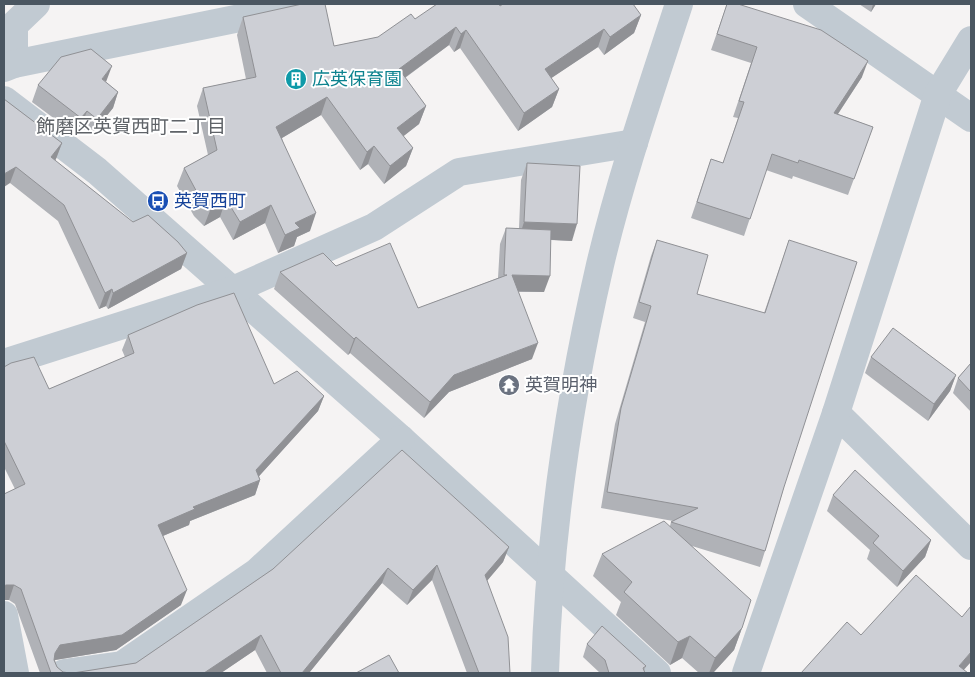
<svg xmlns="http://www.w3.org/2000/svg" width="975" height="677" font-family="'Roboto Condensed','Noto Sans JP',sans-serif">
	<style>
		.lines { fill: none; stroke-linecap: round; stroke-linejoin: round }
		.minor { stroke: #c1cad2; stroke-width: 28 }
		.wall { fill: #b0b2b7 }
		.shaded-wall { fill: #909195 }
		.building { fill: #cdcfd5; stroke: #909195 }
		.labels { text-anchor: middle; stroke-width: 4; stroke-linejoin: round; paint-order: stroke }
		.culture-label { font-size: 18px; fill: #0d838f; stroke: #fff; text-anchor: start }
		.transit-label { font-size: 18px; fill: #164399; stroke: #fff; text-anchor: start }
		.worship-label { font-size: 18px; fill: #5b616d; stroke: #fff; text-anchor: start }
		.neighbourhood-label { font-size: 19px; fill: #5f6368; stroke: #fff }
	</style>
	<rect width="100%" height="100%" fill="#f5f3f3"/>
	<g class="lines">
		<g class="minor">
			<polyline points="807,4 971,118"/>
			<polyline points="14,64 14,25 36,4"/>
			<polyline points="4,68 14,64 309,4"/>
			<polyline points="4,100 97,171 401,439 657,673"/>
			<polyline points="4,363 233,290 374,227 459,172 634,143"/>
			<polyline points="836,413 971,546"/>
			<polyline points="4,615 15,673"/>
			<polyline points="64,673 122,665 257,572 401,439"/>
			<path d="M545 673C549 536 569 399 600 265 621 176 651 90 679 4"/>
			<polyline points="746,673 836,413 938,94 971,40"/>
		</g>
	</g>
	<g class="wall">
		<polygon points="727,4 862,77 838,114 873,127 848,195 793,176 792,179 766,170 744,236 691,218 711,159 723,163 738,118 733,117 751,63 711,50"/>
		<polygon points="859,4 876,4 871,12"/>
		<polygon points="500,6 641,15 634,33 604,55 598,47 551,78 559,89 552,107 518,131 460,48 454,52 449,45 405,78 426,106 419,124 403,136 413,148 406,166 384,184 368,164 360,170 321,115 282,138 310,231 297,237 294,246 278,253 265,223 233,240 220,217 204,226 194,216 177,186 184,168 208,155 197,106 203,88 246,79 237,35 243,17 334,46 378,37 415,19"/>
		<polygon points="106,82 118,92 113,108 91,135 81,127 75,134 32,102 38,85"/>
		<polygon points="4,99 62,143 55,161 133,222 187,253 181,269 108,309 106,306 99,309 58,221 10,183"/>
		<polygon points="527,163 572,241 551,240 544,292 518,292 532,359 449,392 424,418 350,353 348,355 274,289 280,272 336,266 418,308 498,278 500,244 506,228 519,228 521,180"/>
		<polygon points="657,240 697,294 764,313 789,240 784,487 765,551 760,567 692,546 742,628 734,650 713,673 699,673 682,658 670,665 616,615 621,602 593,576 602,554 670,526 671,522 673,521 601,508 615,424 645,322 633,318 651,256"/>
		<polygon points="128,335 274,384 324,396 318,411 259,476 260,480 255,495 190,521 189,525 163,536 181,605 116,650 55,660 57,667 63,672 70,673 40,673 15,604 9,600 4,600 4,494 15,489 4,467 4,367 49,389 125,357 122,350"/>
		<polygon points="871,357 956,375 950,391 928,421 865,373"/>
		<polygon points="971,363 971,412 953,393 958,378"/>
		<polygon points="833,495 931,540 925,557 897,587 867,559 870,550 827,511"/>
		<polygon points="509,547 503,562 487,581 510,673 467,673 432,580 407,605 382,583 309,673 267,673 255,650 221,673 73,673 136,663 273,569"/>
		<polygon points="587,644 646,666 644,671 645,673 600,673 583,657"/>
	</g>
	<g class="shaded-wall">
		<polygon points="873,4 876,4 871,12"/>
		<polygon points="641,15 634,33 604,55 610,37"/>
		<polygon points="456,27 449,45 392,87 399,69"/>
		<polygon points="604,29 598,47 538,87 545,69"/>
		<polygon points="466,30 460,48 454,52 461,34"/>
		<polygon points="868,61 862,77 828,129 834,113"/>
		<polygon points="112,66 106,82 102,79"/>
		<polygon points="559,89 552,107 518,131 524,113"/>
		<polygon points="118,92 113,108 91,135 97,119"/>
		<polygon points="327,97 321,115 270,145 276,127"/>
		<polygon points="426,106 419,124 391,146 397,128"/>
		<polygon points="87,111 81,127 75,134 81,118"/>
		<polygon points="62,143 56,159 45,174 51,157"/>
		<polygon points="374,146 368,164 360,170 367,152"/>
		<polygon points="413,148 406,166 384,184 390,166"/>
		<polygon points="16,167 10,183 4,187 4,174"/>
		<polygon points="226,199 220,217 204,226 211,208"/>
		<polygon points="271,205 265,223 233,240 240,222"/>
		<polygon points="316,213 310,231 297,237 294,246 278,253 285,235 295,223"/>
		<polygon points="524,222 577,224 572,241 519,238"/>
		<polygon points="187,253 181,269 108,309 113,293"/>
		<polygon points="512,275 550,276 544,292 506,291"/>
		<polygon points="112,289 106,306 99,309 105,293"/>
		<polygon points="356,337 350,353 348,355 354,339"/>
		<polygon points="538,343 532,359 449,392 424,418 430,402 454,375"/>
		<polygon points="956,375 950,391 928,421 934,404"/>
		<polygon points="324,396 318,411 252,484 260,480 255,495 190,521 189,525 153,540 158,525 193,507 256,470"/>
		<polygon points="931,540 925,557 897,587 903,571"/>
		<polygon points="509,547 503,562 479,590 485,575"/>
		<polygon points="437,565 432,580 407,605 413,590"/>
		<polygon points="388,568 382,583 309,673 302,673"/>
		<polygon points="6,585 14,585 9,600 4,600 4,586"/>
		<polygon points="187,590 181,605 116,650 55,660 49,668 55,653 60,645"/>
		<polygon points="742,628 734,650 713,673 709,673 715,658"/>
		<polygon points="261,635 255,650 221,673 204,673"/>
		<polygon points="690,636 682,658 670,665 678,642"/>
		<polygon points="971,652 971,662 961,673 959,666"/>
	</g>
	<g class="building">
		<polygon points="302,4 325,4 334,46 378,37 411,14 415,19 437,4 499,4 500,6 503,4 633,4 641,15 610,37 604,29 545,69 559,89 524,113 466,30 461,34 456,27 399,69 426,106 397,128 413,148 390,166 374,146 367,152 327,97 276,127 316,213 295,223 300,228 285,235 271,205 240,222 226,199 211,208 200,198 184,168 217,150 203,88 256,77 243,17"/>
		<polygon points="727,4 738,4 821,30 868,61 834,113 873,127 854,179 799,160 798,163 772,154 750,219 697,202 711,159 723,163 744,102 739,101 757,47 717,34"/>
		<polygon points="91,49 112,66 102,79 118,92 97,119 87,111 81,118 38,85 61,57"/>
		<polygon points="4,99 62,143 51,157 133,222 148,215 178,242 187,253 113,293 112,289 105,293 64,205 16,167 4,174"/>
		<polygon points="527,163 580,166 577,224 524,222"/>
		<polygon points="506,228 551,230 550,276 512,275 538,343 454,375 430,402 356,337 354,339 280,272 323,253 336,266 390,243 418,308 507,275 504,275"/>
		<polygon points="657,240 708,255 697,294 765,313 789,240 857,262 784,487 765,551 671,522 698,508 607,492 621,408 651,306 639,302"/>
		<polygon points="234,293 274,384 297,371 324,396 256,470 260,480 193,507 195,509 158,525 187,590 122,635 60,645 55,653 54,660 57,667 63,672 70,673 51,673 21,589 14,585 6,585 4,586 4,494 25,484 4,441 4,367 11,363 34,357 49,389 134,353 128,335 197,305"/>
		<polygon points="893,328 956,375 934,404 871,357"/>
		<polygon points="971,363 971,392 958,378"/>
		<polygon points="402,450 509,547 485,575 508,637 510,673 479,673 437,565 413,590 388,568 302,673 281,673 261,635 204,673 73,673 136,663 273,569"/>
		<polygon points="855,470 931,540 903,571 873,543 879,536 833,495"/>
		<polygon points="664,521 751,600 742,628 715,658 690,636 678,642 624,592 632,582 602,554"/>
		<polygon points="916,575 962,617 971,606 971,652 959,666 968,673 801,673 847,622 861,635"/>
		<polygon points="602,626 646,666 643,668 645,673 609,673 605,660 587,644"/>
		<polygon points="389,655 399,673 356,673"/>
	</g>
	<defs>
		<g id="building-disc" transform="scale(1.125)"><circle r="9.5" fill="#0f9aa8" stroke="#fff"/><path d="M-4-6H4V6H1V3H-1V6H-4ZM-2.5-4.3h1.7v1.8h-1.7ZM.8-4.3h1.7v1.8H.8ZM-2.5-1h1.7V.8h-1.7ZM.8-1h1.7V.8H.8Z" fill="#fff"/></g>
		<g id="bus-disc" transform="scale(1.125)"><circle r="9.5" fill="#1a4fb4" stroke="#fff"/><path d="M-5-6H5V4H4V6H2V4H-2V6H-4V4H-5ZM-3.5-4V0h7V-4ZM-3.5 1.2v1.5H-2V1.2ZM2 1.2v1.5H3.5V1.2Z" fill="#fff"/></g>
		<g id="temple-disc" transform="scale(1.125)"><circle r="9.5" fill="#6b7280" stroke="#fff"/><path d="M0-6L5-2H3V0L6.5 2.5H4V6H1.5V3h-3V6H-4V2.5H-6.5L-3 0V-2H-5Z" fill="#fff"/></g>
	</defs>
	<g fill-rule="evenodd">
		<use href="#building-disc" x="296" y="79"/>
		<use href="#bus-disc" x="158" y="201"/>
		<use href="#temple-disc" x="509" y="385"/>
	</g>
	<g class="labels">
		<g class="culture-label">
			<text x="312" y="85">広英保育園</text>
		</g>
		<g class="transit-label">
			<text x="174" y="207">英賀西町</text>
		</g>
		<g class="worship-label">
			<text x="525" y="391">英賀明神</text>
		</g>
		<g class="neighbourhood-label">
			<text x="131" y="133">飾磨区英賀西町二丁目</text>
		</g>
	</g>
	<rect width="975" height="677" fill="none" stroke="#4a5661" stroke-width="10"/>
</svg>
